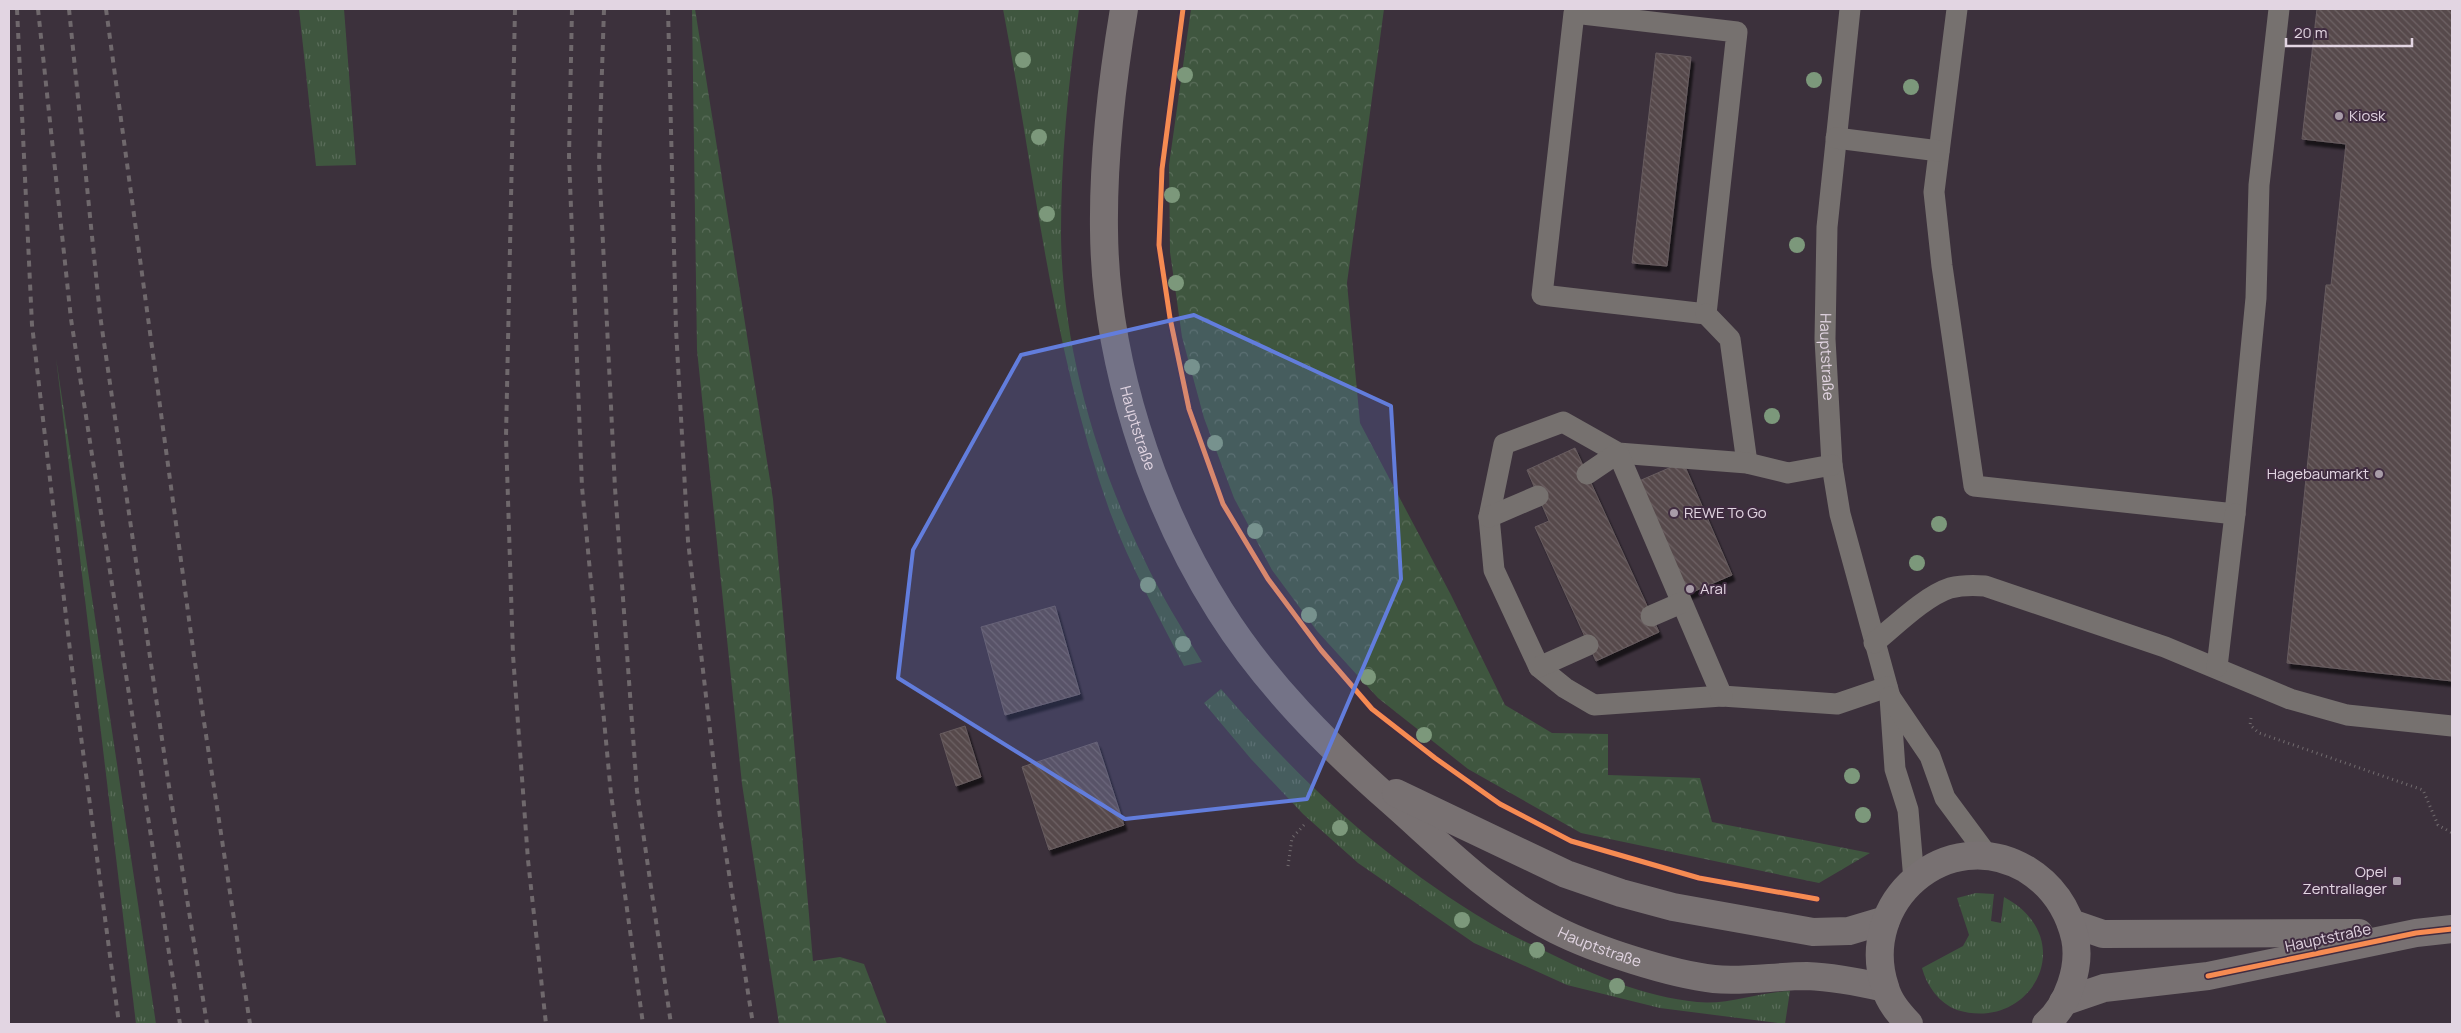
<svg xmlns="http://www.w3.org/2000/svg" width="2461" height="1033" font-family="Manrope,sans-serif">
	<style>
		.grass { fill: url(#grass-tufts) }
		.forest { fill: url(#forest-crowns) }
		.building { fill: url(#building-back-hatch); stroke: #675c5f; filter: url(#shadow) }
		.lines { fill: none; stroke-linecap: round; stroke-linejoin: round }
		.path { stroke: #726c6f; stroke-width: 3; stroke-dasharray: 1 4; stroke-linecap: butt }
		.lane { stroke: #76716f; stroke-width: 21 }
		.primary { stroke: #787172; stroke-width: 28 }
		.rail { stroke: #6f686c; stroke-width: 4; stroke-dasharray: 6 6; stroke-linecap: butt }
		.cycleway-casing { stroke: #402c41; stroke-width: 8 }
		.cycleway { stroke: #f68b52; stroke-width: 5 }
		.tree { fill: #7c987b }
		.marked { fill: #627ddc; fill-opacity: 0.2; stroke: #627ddc; stroke-width: 4; stroke-linejoin: round }
		.poi-dot { fill: #a89ca8; stroke: #402c41; stroke-width: 2 }
		.labels { text-anchor: middle; stroke-width: 4; stroke-linejoin: round; paint-order: stroke }
		.poi-label { font-size: 15px; fill: #e2d5e2; stroke: #402c41; text-anchor: start }
		.street-label { font-size: 15px; fill: #e2d5e2; stroke: #402c41 }
	</style>
	<defs>
		<pattern id="grass-tufts" width="24" height="20" patternUnits="userSpaceOnUse" patternTransform="scale(1.25)"><rect width="24" height="20" fill="#3f563f"/><path d="M3 7l-1-3M5 7V3M7 7l1-3M15 17l-1-3M17 17v-4M19 17l1-3" fill="none" stroke="#5a6d5a"/></pattern>
		<pattern id="forest-crowns" width="20" height="18" patternUnits="userSpaceOnUse" patternTransform="scale(1.25)"><rect width="20" height="18" fill="#3f563f"/><path d="M2 6a3 3 0 1 1 6 0M12 15a3 3 0 1 1 6 0" fill="none" stroke="#5a6d5a"/></pattern>
		<pattern id="building-back-hatch" width="6" height="6" patternUnits="userSpaceOnUse" patternTransform="scale(1.25)"><rect width="6" height="6" fill="#56494b"/><path d="M-1 5l2 2M0 0l6 6M5-1l2 2" fill="none" stroke="#6e6265"/></pattern>
		<filter id="shadow"><feDropShadow dx="3" dy="5.5" stdDeviation="1" flood-color="#0009"/></filter>
	</defs>
	<rect width="100%" height="100%" fill="#3c313c"/>
	<g class="grass">
		<polygon points="299,9 344,9 356,165 316,166"/>
		<path d="M1003 9H1079C1068 83 1061 159 1061 234 1062 344 1095 459 1143 557 1160 594 1182 628 1202 662L1184 666C1158 615 1130 566 1110 512 1052 351 1035 176 1003 9Z"/>
		<polygon points="56,358 156,1024 136,1024"/>
		<path d="M1221 689C1302 783 1383 859 1490 923 1508 934 1528 943 1547 952 1593 975 1645 997 1697 1002 1730 1005 1758 992 1790 991L1785 1024 1660 1008 1567 985 1474 943 1358 863 1303 814 1251 759 1204 703Z"/>
		<path d="M1976 893 1994 894 1991 921 2001 923 2004 897C2082 939 2031 1033 1957 1010 1939 1003 1927 986 1922 968L1963 946 1969 935 1957 898Z"/>
	</g>
	<g class="forest">
		<polygon points="692,9 695,9 773,499 813,961 840,957 864,964 887,1024 779,1024 742,784 697,350"/>
		<polygon points="1191,9 1384,9 1347,283 1360,423 1451,595 1505,705 1552,733 1608,734 1608,775 1700,778 1712,822 1870,853 1819,883 1581,833 1468,769 1378,698 1317,631 1272,570 1234,498 1204,418 1182,337 1170,252 1169,165"/>
	</g>
	<g class="building">
		<polygon points="2317,9 2452,9 2452,681 2287,663 2326,285 2331,285 2346,144 2302,139"/>
		<polygon points="1656,53 1691,57 1667,266 1632,263"/>
		<polygon points="1575,448 1659,632 1596,661 1535,527 1549,521 1527,470"/>
		<polygon points="1683,462 1732,575 1688,594 1639,481"/>
		<polygon points="1055,606 1080,694 1005,715 981,627"/>
		<polygon points="965,726 981,777 956,786 940,734"/>
		<polygon points="1097,742 1124,825 1049,850 1022,767"/>
	</g>
	<g class="lines">
		<g class="path">
			<polyline points="2251,718 2250,725 2259,733 2423,790 2438,825 2452,833"/>
			<polyline points="1288,866 1292,838 1304,825"/>
		</g>
		<g class="lane">
			<path id="s1" d="M1850 9 1827 227 1825 339 1832 465 1840 514 1890 697 1895 769 1908 810 1914 880"/>
			<polyline points="1957,9 1934,192 1942,266 1974,486 2235,514 2256,298 2259,185 2279,9"/>
			<polygon points="1574,13 1737,32 1706,314 1542,295"/>
			<polyline points="1836,138 1939,151"/>
			<polyline points="1706,314 1730,339 1747,463"/>
			<polyline points="1832,465 1788,473 1747,463 1618,453 1563,422 1504,444 1489,517 1494,570 1539,667 1565,688 1594,705 1722,696 1837,704 1887,687"/>
			<polyline points="1587,474 1618,453 1722,696"/>
			<polyline points="1489,517 1538,496"/>
			<polyline points="1651,616 1681,603"/>
			<path d="M1874 643C1895 626 1925 596 1950 588 1962 585 1973 585 1985 586L2165 647 2290 699 2315 706 2347 715 2452 726"/>
			<polyline points="1539,667 1588,645"/>
			<polyline points="2217,667 2235,514"/>
			<polyline points="1890,697 1930,756 1945,798 1988,856"/>
		</g>
		<g class="primary">
			<path id="s2" d="M1124 9C1112 81 1103 157 1104 230 1105 359 1151 502 1220 611 1266 684 1328 746 1392 802 1444 848 1494 899 1556 930 1596 950 1670 974 1714 979 1744 982 1776 976 1807 976 1834 977 1859 982 1885 988"/>
			<polyline points="1396,793 1566,874 1621,893 1673,907 1813,932 1849,931 1886,920"/>
			<polyline points="2071,923 2103,934 2359,933"/>
			<polyline points="2063,1002 2104,988 2208,976 2416,933 2452,929"/>
			<path d="M1909 1024C1899 1013 1889 1002 1885 987 1857 902 1947 823 2026 869 2052 885 2068 908 2075 938 2081 967 2068 1005 2046 1024"/>
		</g>
		<g class="rail">
			<polyline points="17,9 32,325 73,676 119,1024"/>
			<polyline points="38,9 71,319 180,1024"/>
			<polyline points="69,9 100,315 168,780 207,1024"/>
			<polyline points="106,9 194,656 250,1024"/>
			<polyline points="515,9 506,437 513,655 528,860 546,1024"/>
			<polyline points="572,9 569,157 582,487 611,794 643,1024"/>
			<polyline points="604,9 599,162 615,488 637,791 671,1024"/>
			<polyline points="668,9 676,329 688,541 720,817 753,1024"/>
		</g>
		<g class="cycleway-casing">
			<g id="cycleway">
				<polyline points="1183,9 1162,169 1159,245 1170,318 1189,409 1223,504 1268,579 1321,650 1372,709 1435,758 1500,804 1571,841 1699,878 1817,899"/>
				<polyline points="2208,976 2416,933 2452,929"/>
			</g>
		</g>
		<use href="#cycleway" class="cycleway"/>
	</g>
	<g class="tree">
		<circle cx="1023" cy="60" r="8"/>
		<circle cx="1185" cy="75" r="8"/>
		<circle cx="1814" cy="80" r="8"/>
		<circle cx="1911" cy="87" r="8"/>
		<circle cx="1039" cy="137" r="8"/>
		<circle cx="1172" cy="195" r="8"/>
		<circle cx="1047" cy="214" r="8"/>
		<circle cx="1797" cy="245" r="8"/>
		<circle cx="1176" cy="283" r="8"/>
		<circle cx="1192" cy="367" r="8"/>
		<circle cx="1772" cy="416" r="8"/>
		<circle cx="1215" cy="443" r="8"/>
		<circle cx="1939" cy="524" r="8"/>
		<circle cx="1255" cy="531" r="8"/>
		<circle cx="1917" cy="563" r="8"/>
		<circle cx="1148" cy="585" r="8"/>
		<circle cx="1309" cy="615" r="8"/>
		<circle cx="1183" cy="644" r="8"/>
		<circle cx="1368" cy="677" r="8"/>
		<circle cx="1424" cy="735" r="8"/>
		<circle cx="1852" cy="776" r="8"/>
		<circle cx="1863" cy="815" r="8"/>
		<circle cx="1340" cy="828" r="8"/>
		<circle cx="1462" cy="920" r="8"/>
		<circle cx="1537" cy="950" r="8"/>
		<circle cx="1617" cy="986" r="8"/>
	</g>
	<path class="marked" d="M1194 315 1391 406 1401 579 1307 799 1125 819 898 678 913 550 1021 355Z"/>
	<g class="poi-dot">
		<circle cx="2339" cy="116" r="5"/>
		<circle cx="2379" cy="474" r="5"/>
		<circle cx="1674" cy="513" r="5"/>
		<circle cx="1690" cy="589" r="5"/>
		<rect x="2392" y="876" width="10" height="10" rx="2.5"/>
	</g>
	<g class="labels">
		<g class="poi-label">
			<text x="2349" y="121">Kiosk</text>
			<text x="2369" y="479" text-anchor="end">Hagebaumarkt</text>
			<text x="1684" y="518">REWE To Go</text>
			<text x="1700" y="594">Aral</text>
			<text x="2387" y="877" text-anchor="end">Opel<tspan x="2387" dy="17">Zentrallager</tspan></text>
		</g>
		<g class="street-label">
			<text dy="5" stroke="none"><textPath href="#s1" startOffset="349">Hauptstraße</textPath></text>
			<text dy="5" stroke="none"><textPath href="#s2" startOffset="424">Hauptstraße</textPath></text>
			<text transform="translate(2328 938) rotate(-12)" y="5">Hauptstraße</text>
			<text dy="5" stroke="none"><textPath href="#s2" startOffset="1139">Hauptstraße</textPath></text>
		</g>
	</g>
	<rect width="2461" height="1033" fill="none" stroke="#e2d5e2" stroke-width="20"/>
	<path d="M2286 38v8h126v-8" fill="none" stroke="#e2d5e2" stroke-width="2.5"/>
	<text x="2294" y="38" font-size="15" fill="#e2d5e2" stroke="#402c41" stroke-width="4" paint-order="stroke">20 m</text>
</svg>
